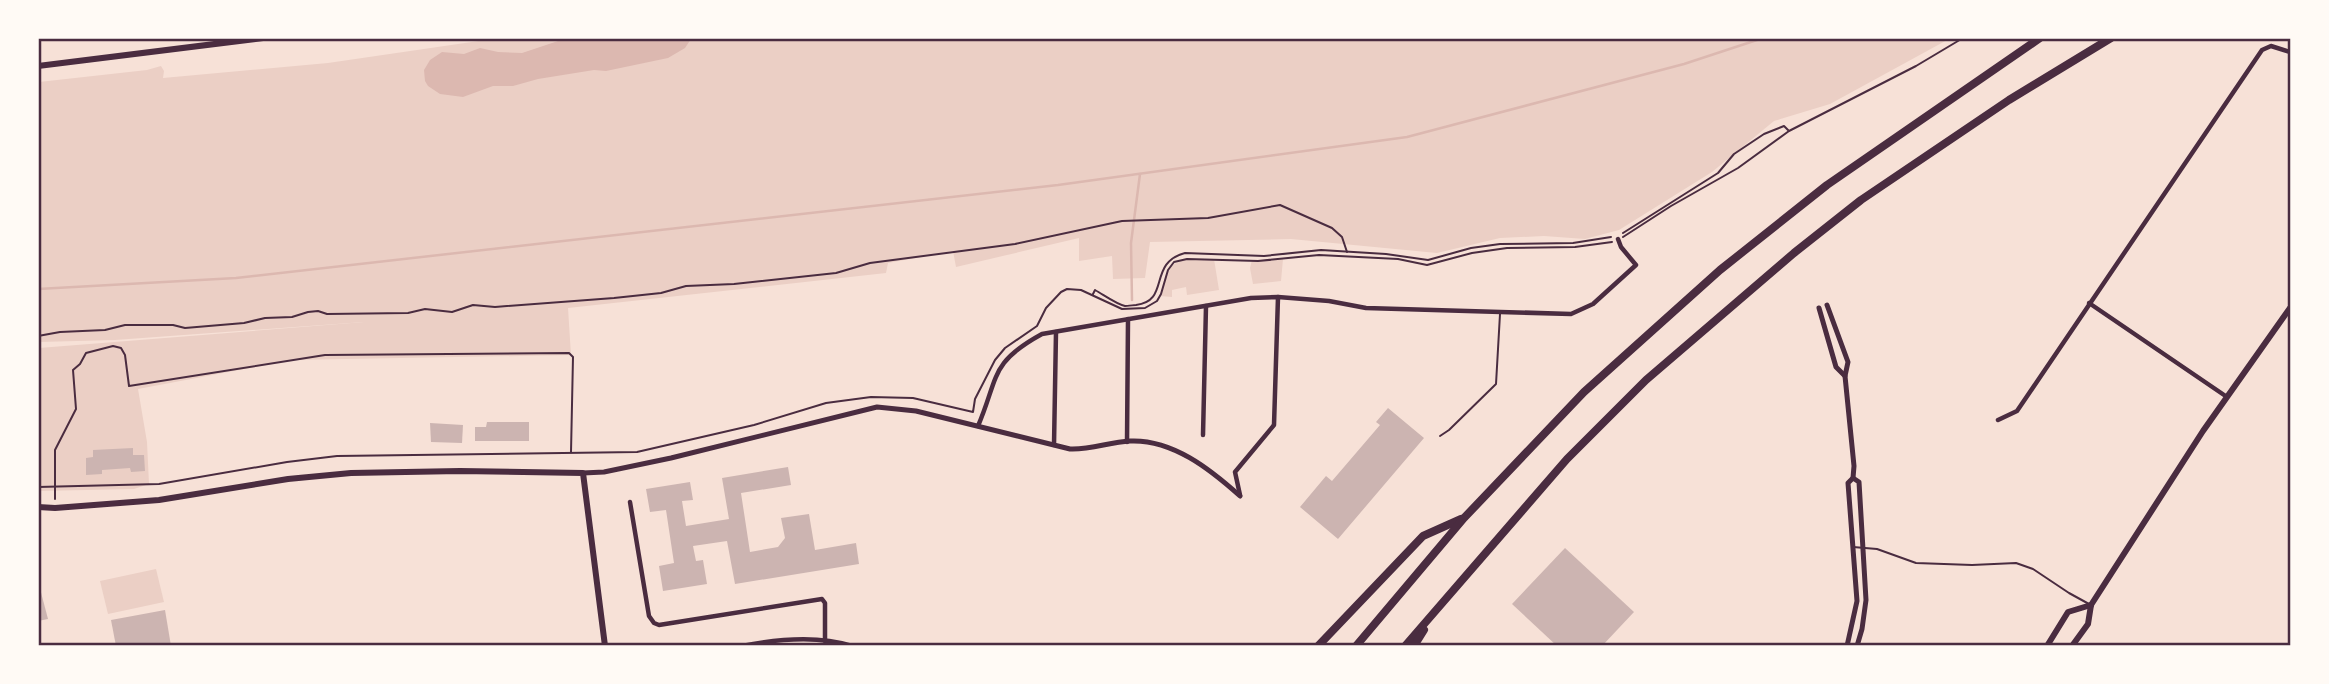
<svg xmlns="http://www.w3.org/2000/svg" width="2329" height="684" font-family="'PT Sans Narrow',sans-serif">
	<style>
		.green { fill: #ebcfc5 }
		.water { fill: #dcb8b0 }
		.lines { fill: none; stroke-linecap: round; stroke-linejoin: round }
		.stream { stroke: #dcb8b0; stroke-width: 2.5 }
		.building { fill: #ccb4b1 }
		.path { stroke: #4a2c40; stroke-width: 2 }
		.service { stroke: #4a2c40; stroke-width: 2 }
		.minor { stroke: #4a2c40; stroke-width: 4.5 }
		.tertiary { stroke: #4a2c40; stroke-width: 5 }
		.secondary { stroke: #4a2c40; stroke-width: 6 }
		.motorway { stroke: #4a2c40; stroke-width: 8 }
		.neatline { fill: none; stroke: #4a2c40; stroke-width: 2.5 }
	</style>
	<rect width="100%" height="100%" fill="#f7e1d7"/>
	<g class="green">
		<polygon points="499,38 1949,39 1830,104 1774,121 1712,172 1619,230 1585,239 1544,236 1500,238 1437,253 1291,239 1150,242 1145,278 1113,279 1112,256 1079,261 1079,238 956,267 953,251 888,263 886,273 568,308 571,355 291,360 138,389 147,442 149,484 134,489 39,491 39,348 364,322 115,340 39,342 39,82 147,70 161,66 164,71 163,78 328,63"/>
		<path d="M1187 259H1214L1219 290 1187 295 1186 287 1172 290V297L1160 296C1166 276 1164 265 1187 259Z"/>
		<polygon points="1283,259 1281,281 1253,284 1250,268 1252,260"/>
		<polygon points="156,569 164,602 108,614 100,581"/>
	</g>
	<polygon class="water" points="564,39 691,39 685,48 668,58 606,71 594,70 538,79 513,86 493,86 463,97 440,94 428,86 425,81 424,70 430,60 442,52 464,54 480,48 498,52 522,53"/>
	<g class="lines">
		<g class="stream">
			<polyline points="38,289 236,278 1058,185 1407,137 1684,64 1763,38"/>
			<polyline points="1132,300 1131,243 1140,174"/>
		</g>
	</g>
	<g class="building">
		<polygon points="1388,408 1424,438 1338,539 1300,507 1326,476 1332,481 1380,425 1376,422"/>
		<polygon points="487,422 529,422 529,441 475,441 475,427 486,427"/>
		<polygon points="430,423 463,425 462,443 431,442"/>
		<polygon points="133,448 133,455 144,455 145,471 131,472 130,468 102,470 102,474 86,475 86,458 93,457 93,450"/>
		<polygon points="788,467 791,485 741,493 750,552 778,547 785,538 781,518 809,514 815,550 856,543 859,564 735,584 727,541 693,546 696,561 703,560 707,584 663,591 659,566 674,563 666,510 650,512 646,489 690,482 693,500 682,501 686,526 729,519 722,478"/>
		<polygon points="1565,548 1634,612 1602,646 1557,646 1512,604"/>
		<polygon points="38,581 48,619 38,621"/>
		<polygon points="165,610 171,646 116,646 111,620"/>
	</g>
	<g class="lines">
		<g class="path">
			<polyline points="1623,233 1718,173 1734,154 1764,134 1784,126 1788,130"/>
			<polyline points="1623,237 1671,206 1738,168 1789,131 1916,66 1963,38"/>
			<path d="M1093 294 1095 290C1104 295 1116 304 1125 306 1127 306 1135 305 1136 305 1171 301 1147 263 1185 253L1264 256 1321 250 1386 254 1428 260 1471 248 1500 244 1573 243 1611 237"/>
			<polyline points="38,336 60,332 105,330 125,325 173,325 185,328 244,323 265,318 292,317 308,312 318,311 327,314 408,313 425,309 452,312 473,305 495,307 614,298 661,293 686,286 734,284 836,273 870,263 1015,244 1122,221 1208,218 1280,205 1332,228 1342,237 1347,252"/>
			<polyline points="38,487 159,484 287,462 337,456 637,452 754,425 826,403 871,397 913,398 973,412 975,399 995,360 1005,348 1037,326 1046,308 1061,292 1067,289 1081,290 1122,309 1145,308 1157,301 1161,294 1168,270 1174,262 1187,259 1258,261 1319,255 1398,259 1427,265 1472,253 1507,248 1575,247 1612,242"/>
			<polyline points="55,499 55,450 76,409 73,370 80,364 86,353 113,346 121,348 125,355 129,386 325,355 569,353 573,357 571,452"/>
		</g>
		<g class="service">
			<polyline points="1440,436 1449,430 1496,384 1500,314"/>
			<polyline points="1853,547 1877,549 1916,563 1972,565 2016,563 2033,569 2069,593 2089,604"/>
		</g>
		<g class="minor">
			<polyline points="2089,303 2227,397"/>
			<polyline points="1998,420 2017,411 2262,50 2271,46 2290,52"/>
			<path d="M978 426C999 377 989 363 1042 334L1251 298 1278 297 1329 301 1366 308 1571 314 1593 304 1636 265 1621 247 1618 239"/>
			<polyline points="1203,435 1206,306"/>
			<polyline points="1127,442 1128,319"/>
			<polyline points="1054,445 1056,332"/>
			<polyline points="1240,495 1235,472 1274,425 1278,297"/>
			<polyline points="630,502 649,616 654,623 659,625 822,599 825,603 825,641"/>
			<path d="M742 646C777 639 818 635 852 646"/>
		</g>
		<g class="tertiary">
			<polyline points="1827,305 1848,362 1845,376 1854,466 1853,478 1848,483 1857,601 1847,646"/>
			<polyline points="1819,308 1836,367 1845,376"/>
			<path d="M583 473 604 472 671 458 877 407 916 411 1070 449C1091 450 1109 442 1130 441 1172 439 1210 469 1240 496"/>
			<polyline points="1853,478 1859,482 1866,600 1862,629 1857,646"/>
		</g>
		<g class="secondary">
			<polyline points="38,66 263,38"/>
			<polyline points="38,507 55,508 159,500 288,479 351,473 460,471 583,473 605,646"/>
			<polyline points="2047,646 2068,612 2091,605"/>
			<polyline points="2072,646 2088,624 2091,605 2203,431 2290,308"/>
		</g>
		<g class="motorway">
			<polyline points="1318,646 1423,536 1461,519"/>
			<polyline points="1356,646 1464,518 1584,392 1720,270 1827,185 2040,38"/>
			<polyline points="1405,646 1567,459 1646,380 1794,253 1861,200 2009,100 2111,38"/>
			<polyline points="1414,646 1424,630"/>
		</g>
	</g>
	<rect width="2329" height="684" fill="none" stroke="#fffaf5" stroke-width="80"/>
	<rect x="40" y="40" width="2249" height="604" class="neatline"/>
</svg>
